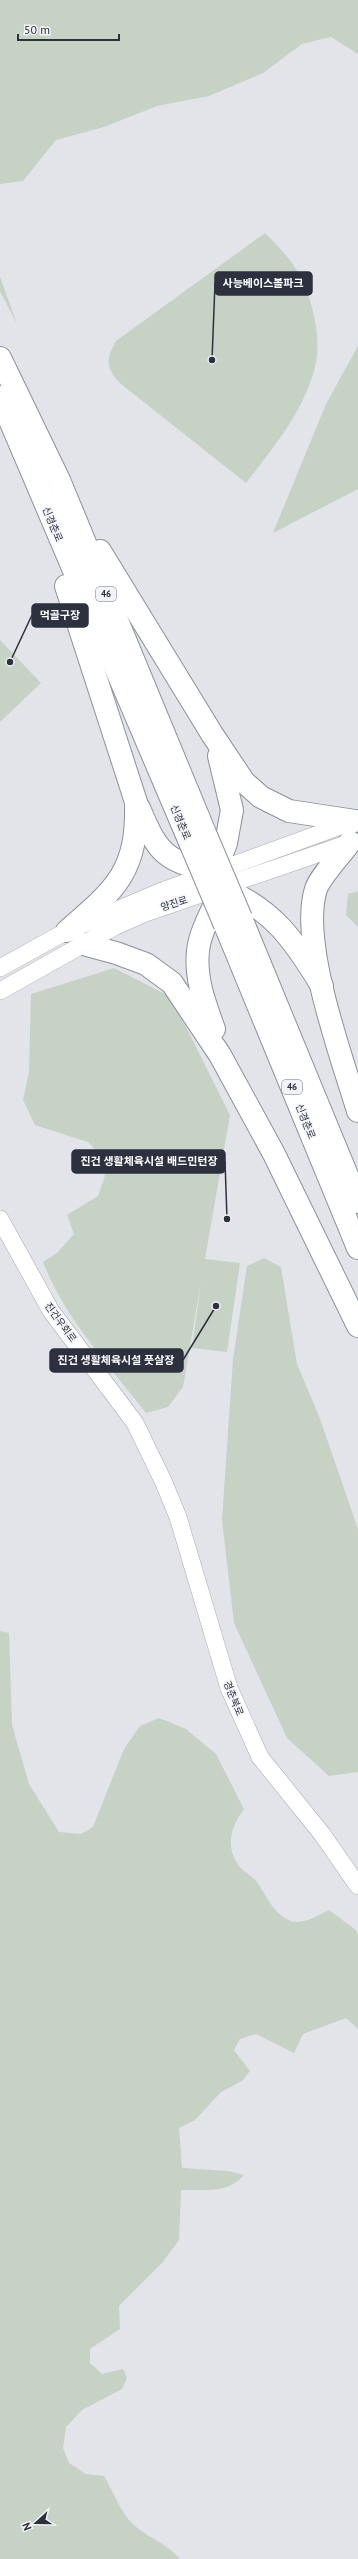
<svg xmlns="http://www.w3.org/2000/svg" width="358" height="2559" font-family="'PT Sans','Noto Sans KR',sans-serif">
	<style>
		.green { fill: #c6d2c4 }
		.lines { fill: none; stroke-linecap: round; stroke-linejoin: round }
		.secondary-casing { stroke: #a8aab3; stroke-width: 18 }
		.highway-casing { stroke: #8b909e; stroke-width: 24 }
		.secondary { stroke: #fff; stroke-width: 17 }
		.highway { stroke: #fff; stroke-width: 22 }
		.highway-bridge-casing { stroke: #8b909e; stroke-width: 24; stroke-linecap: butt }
		.highway-bridge { stroke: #fff; stroke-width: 22 }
		.labels { text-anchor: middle; stroke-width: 3; stroke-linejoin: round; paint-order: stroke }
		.shield { fill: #f1f3f6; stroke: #676a76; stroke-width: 1 }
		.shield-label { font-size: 9px; font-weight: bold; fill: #2c303f }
		.street-label { font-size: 10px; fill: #2c303f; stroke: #f1f3f6 }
		.leader { fill: none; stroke: #2c303f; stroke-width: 1.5 }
		.callout-dot { fill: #2c303f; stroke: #f1f3f6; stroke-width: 1.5 }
		.callout { fill: #2c303f; stroke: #2c303f; stroke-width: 1.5 }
		.callout-label { font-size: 11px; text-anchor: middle; font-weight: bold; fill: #fff }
	</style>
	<rect width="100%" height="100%" fill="#e2e4e9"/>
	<g class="green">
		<polygon points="0,0 358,0 358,54 331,37 302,44 263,73 209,96 157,106 104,127 56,140 23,181 0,184"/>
		<path d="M265 233C278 246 293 261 301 278 313 303 322 339 315 367 304 411 273 448 246 483L121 384C105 368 106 359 116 341Z"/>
		<polygon points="0,277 17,324 0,291"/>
		<polygon points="358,346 358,489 273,533 326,404"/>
		<polygon points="0,640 41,683 0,722"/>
		<polygon points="358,891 358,927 346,915 348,894"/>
		<path d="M114 968 171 997 230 1115 205 1259 240 1263 227 1352 192 1348 201 1282 183 1387 168 1407 146 1413C109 1365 65 1319 43 1262L57 1253 74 1234 67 1215 98 1196 109 1164 88 1142 35 1125 23 1100 29 1072 31 994Z"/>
		<polygon points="264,1258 281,1267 297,1364 319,1416 358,1529 358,1772 329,1776 287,1738 234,1623 222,1520 233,1359 247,1266"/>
		<path d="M0 1631 9 1633 12 1725 29 1784 59 1832 81 1834 93 1827 124 1749 140 1726 159 1718 186 1729 216 1754 244 1809C232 1825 225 1844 237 1863 241 1871 252 1875 257 1882 267 1896 273 1914 291 1921 303 1925 319 1915 329 1910L356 1930 358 1935V2029L346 2018 303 2034 294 2053 256 2034 240 2039 234 2050 250 2071 242 2081 221 2092 195 2120 179 2128 182 2168 228 2171 244 2175C226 2195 206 2189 181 2190L179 2240 162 2263 119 2306 120 2329 90 2349V2363L102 2374 123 2369 127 2378 122 2389 82 2410 66 2427 63 2448 69 2463 86 2474 104 2476C112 2489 122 2515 133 2524 149 2539 165 2542 180 2559H0Z"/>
	</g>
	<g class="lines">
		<g class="secondary-casing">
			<g id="secondary">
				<polyline points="0,968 63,933 157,893 354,821"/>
				<polyline points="0,991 114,927 143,914 352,842"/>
				<polyline points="0,1219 51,1311 135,1423 164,1483 178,1517 229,1688 260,1757 322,1834 358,1886"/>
			</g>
		</g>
		<g class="highway-casing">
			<g id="highway">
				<polyline points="0,358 59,480 205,833"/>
				<polyline points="0,397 189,840"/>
				<polyline points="100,551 212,734 244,782 261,797 289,811 355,821"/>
				<path d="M66 586 136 802C138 871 116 889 67 931"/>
				<path d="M219 756 232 810 226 843 215 872 222 888C273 909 294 940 322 986"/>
				<path d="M139 808C159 856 166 861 215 872"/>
				<path d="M350 842C341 855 321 875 316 889 299 942 342 1058 358 1111"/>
				<polyline points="241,918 358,1202"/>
				<polyline points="225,925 358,1248"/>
				<polyline points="83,944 116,953 146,964 172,983 220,1055 274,1154 358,1326"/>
				<path d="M214 1029C205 1004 195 979 198 951 200 931 213 910 221 891"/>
			</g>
		</g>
		<use href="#secondary" class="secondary"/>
		<use href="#highway" class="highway"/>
		<g class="highway-bridge-casing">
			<g id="highway-bridge">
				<polyline points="205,833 241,918"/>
				<polyline points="189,840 225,925"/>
			</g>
		</g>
		<use href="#highway-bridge" class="highway-bridge"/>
	</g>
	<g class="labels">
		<g class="shield">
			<rect x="96" y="587" width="20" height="14" rx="3"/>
			<rect x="282" y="1080" width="20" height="14" rx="3"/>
		</g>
		<g class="shield-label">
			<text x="106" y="597">46</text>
			<text x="292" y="1090">46</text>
		</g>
		<g class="street-label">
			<text transform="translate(53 524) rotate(67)" y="4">신경춘로</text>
			<text transform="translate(181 822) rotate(67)" y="4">신경춘로</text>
			<text transform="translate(174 903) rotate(-18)" y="4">양진로</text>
			<text transform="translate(306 1121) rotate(68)" y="4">신경춘로</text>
			<text transform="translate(61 1322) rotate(54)" y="4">진건우회로</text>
			<text transform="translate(234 1698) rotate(68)" y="4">경춘북로</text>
		</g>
	</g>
	<path class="leader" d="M212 360L215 283M10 662L32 615M227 1219L225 1161M216 1306L183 1360"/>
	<g class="callout-dot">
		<circle cx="212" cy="360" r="4"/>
		<circle cx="10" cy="662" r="4"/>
		<circle cx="227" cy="1219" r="4"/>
		<circle cx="216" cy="1306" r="4"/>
	</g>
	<g class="callout">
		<rect x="215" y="272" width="97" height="23" rx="4"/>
		<rect x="32" y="604" width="56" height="23" rx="4"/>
		<rect x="72" y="1150" width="153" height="23" rx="4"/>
		<rect x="50" y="1349" width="133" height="23" rx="4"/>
	</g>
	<g class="callout-label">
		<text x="263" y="287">사능베이스볼파크</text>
		<text x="60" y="619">먹골구장</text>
		<text x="149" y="1165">진건 생활체육시설 배드민턴장</text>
		<text x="116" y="1364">진건 생활체육시설 풋살장</text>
	</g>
	<g transform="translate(36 2523) rotate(249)" stroke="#f1f3f6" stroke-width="3" paint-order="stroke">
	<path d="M0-3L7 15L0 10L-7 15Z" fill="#2c303f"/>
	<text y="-6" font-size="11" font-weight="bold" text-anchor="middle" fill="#2c303f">N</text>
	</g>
	<path d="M18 34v6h101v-6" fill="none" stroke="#2c303f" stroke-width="2"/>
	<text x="24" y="34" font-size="12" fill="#2c303f" stroke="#f1f3f6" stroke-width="3" paint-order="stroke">50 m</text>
</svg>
